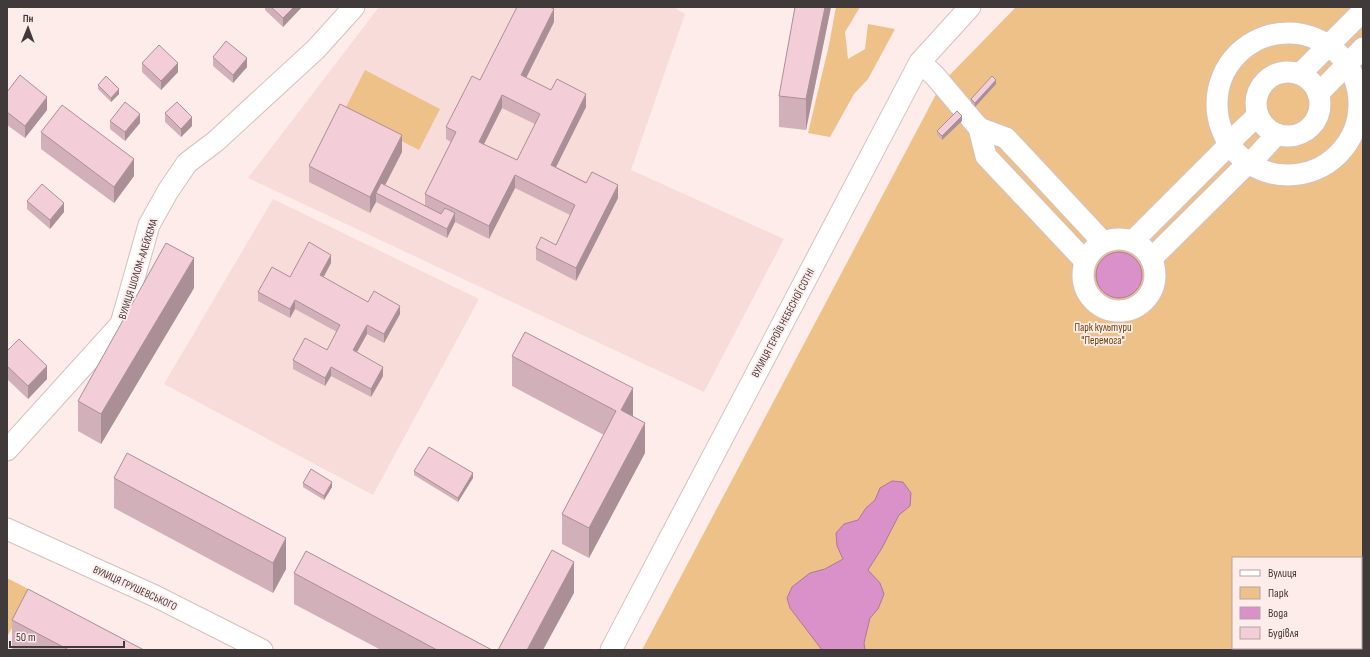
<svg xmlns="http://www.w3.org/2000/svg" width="1370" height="657" font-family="'Sofia Sans Condensed',sans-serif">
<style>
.built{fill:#f7dcda}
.green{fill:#edc188;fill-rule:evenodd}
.water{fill:#da91c9;stroke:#ac779e}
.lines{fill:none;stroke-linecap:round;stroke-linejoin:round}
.minor-casing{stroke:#d3c1bf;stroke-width:23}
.minor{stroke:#fff;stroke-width:21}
.wall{fill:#d1b0b9;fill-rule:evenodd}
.shaded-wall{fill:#aa9096}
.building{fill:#f3cdd7;stroke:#aa9096;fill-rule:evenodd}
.labels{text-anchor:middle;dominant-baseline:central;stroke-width:3.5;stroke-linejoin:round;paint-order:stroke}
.street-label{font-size:11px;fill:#413a3a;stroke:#feecea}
.park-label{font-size:11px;fill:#6b4709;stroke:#feecea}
</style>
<rect width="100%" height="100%" fill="#feecea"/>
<g class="built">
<path d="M379 7H673L685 14 631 170 784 239 704 392 248 178Z"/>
<path d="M273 199 479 299 373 495 164 384Z"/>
</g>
<g class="green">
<path d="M836 7H860L845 32 848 59 865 49 868 24 895 29 868 79 854 94 830 137 808 133 829 45Z"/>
<path d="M1016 7H1363V650H642L942 83ZM1233 558H1361V648H1233Z"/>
<path d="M365 70 440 109 419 150 344 111Z"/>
<path d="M7 578 32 591 7 637Z"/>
</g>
<g class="water">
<circle cx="1119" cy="275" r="23"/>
<path d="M892 481 903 482 911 493 910 506 899 515 882 548 868 570 880 583 884 594 878 609 870 618 864 643 865 650H822L790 608 787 598 792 587 810 573 825 569 843 559 837 546 836 533 844 524 858 520 866 508 875 500 880 488Z"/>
</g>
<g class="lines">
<g class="minor-casing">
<g id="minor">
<circle cx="1288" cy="104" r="71"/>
<path d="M920 62 935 76 979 128 986 156 1085 261"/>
<circle cx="1288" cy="104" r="32"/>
<path d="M1300 74 1363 11"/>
<path d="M1318 94 1363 48"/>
<path d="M979 128 1006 138 1103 242"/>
<circle cx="1119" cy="275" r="36"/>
<path d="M1133 241 1230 144 1236 136 1258 115"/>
<path d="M1151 259 1249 162 1256 157 1277 134"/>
<path d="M7 450 121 324 149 225 168 191 187 163 216 141 316 49 354 7"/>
<path d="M7 529 155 596 262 650"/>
<path d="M611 650 920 62 970 7"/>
</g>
</g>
<use href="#minor" class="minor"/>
</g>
<g class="wall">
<path d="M265 7H302L283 27 265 10Z"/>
<path d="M831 7 806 130 779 127V96Z"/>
<path d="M554 22 526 78 586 107 556 167 618 198 576 281 536 260V248L556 245 570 215 515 188 489 239 455 222 447 238 376 202 370 213 309 182V166L402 152 385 185 425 206V194L451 142 446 139V127L480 80ZM502 108 535 124 517 160 484 144Z"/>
<path d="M213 57 247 67 233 83 213 66Z"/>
<path d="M142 63 178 72 161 90 142 72Z"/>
<path d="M996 84 975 107 971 103V99Z"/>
<path d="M98 85 119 94 111 102 98 89Z"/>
<path d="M7 92 47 110 25 138 7 125Z"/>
<path d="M165 113 192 126 181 137 165 122Z"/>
<path d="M110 121 140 123 125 141 110 129Z"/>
<path d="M962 121 942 140 937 135V131Z"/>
<path d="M41 132 134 176 114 203 41 149Z"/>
<path d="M27 201 64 212 50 229 27 209Z"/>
<path d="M331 263 323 277 368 302 400 314 384 343 367 334 357 352 383 376 371 397 331 376 325 386 293 369V360L327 350 337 332 295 309 290 318 258 301V292L290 277Z"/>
<path d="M194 288 101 444 78 431V401Z"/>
<path d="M7 351 47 379 28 399 7 379Z"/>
<path d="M512 356 633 416 645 453 589 558 562 544V514L604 435 512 386Z"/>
<path d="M414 471 473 478 458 502 414 475Z"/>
<path d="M114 478 286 569 273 593 114 508Z"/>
<path d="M303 483 332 487 324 500 303 487Z"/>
<path d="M294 573 492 650H381L294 604Z"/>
<path d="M12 620 144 650H12Z"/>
</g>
<g class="shaded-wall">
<path d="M294 7H302L283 27V18Z"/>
<path d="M825 7H831L806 130V99Z"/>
<path d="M554 9V22L521 88V75Z"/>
<path d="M247 58V67L233 83V75Z"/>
<path d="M178 63V72L161 90V81Z"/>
<path d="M996 80V84L975 107V103Z"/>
<path d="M119 89V94L111 102V98Z"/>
<path d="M586 94V107L551 177V165Z"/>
<path d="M502 95V108L479 154V142Z"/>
<path d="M47 97V110L25 138V126Z"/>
<path d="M140 114V123L125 141V132Z"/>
<path d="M962 116V121L942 140V136Z"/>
<path d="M192 117V126L181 137V129Z"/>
<path d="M402 135V152L380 195 376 193V202L370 213V197Z"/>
<path d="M134 159V176L114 203V187Z"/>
<path d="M515 175V188L489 239V226Z"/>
<path d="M618 185V198L576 281V268Z"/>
<path d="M64 203V212L50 229V220Z"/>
<path d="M455 213V222L447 238V229Z"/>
<path d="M331 255V263L320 284V275Z"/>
<path d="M194 258V288L101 444V414Z"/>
<path d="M295 300V309L290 318V309Z"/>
<path d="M400 306V314L384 343V334Z"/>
<path d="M367 325V334L353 359V350Z"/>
<path d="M47 366V379L28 399V386Z"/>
<path d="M331 367V376L325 386V378Z"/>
<path d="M383 367V376L371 397V389Z"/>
<path d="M633 388V418L621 410Z"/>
<path d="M645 423V453L589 558V528Z"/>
<path d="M473 473V478L458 502V498Z"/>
<path d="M332 482V487L324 500V496Z"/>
<path d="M286 538V569L273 593V563Z"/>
<path d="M574 562V593L543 650H527Z"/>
</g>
<g class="building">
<path d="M271 7H294L283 18Z"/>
<path d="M517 7H550L554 9 521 75 551 90 557 79 586 94 551 165 586 183 592 172 618 185 576 268 536 248 541 237 556 245 575 205 515 175 489 226 425 194 456 132 446 127 472 76 480 80ZM502 95 540 114 517 160 479 142Z"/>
<path d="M795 7H825L806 99 779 96Z"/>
<path d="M226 41 247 58 233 75 213 57Z"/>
<path d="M159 45 178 63 161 81 142 63Z"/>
<path d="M20 75 47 97 25 126 7 112V92Z"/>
<path d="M106 76 119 89 111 98 98 85Z"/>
<path d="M992 76 996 80 975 103 971 99Z"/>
<path d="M125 102 140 114 125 132 110 121Z"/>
<path d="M177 102 192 117 181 129 165 113Z"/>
<path d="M340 104 402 135 370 197 309 166Z"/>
<path d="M62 105 134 159 114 187 41 132Z"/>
<path d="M957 111 962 116 942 136 937 131Z"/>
<path d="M381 183 441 214 445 208 455 213 447 229 376 193Z"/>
<path d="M42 184 64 203 50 220 27 201Z"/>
<path d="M309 242 331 255 320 275 368 302 374 291 400 306 384 334 367 325 353 350 383 367 371 389 331 367 325 378 293 360 305 338 327 350 340 325 295 300 290 309 258 292 272 267 290 277Z"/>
<path d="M166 243 194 258 101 414 78 401Z"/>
<path d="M525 332 633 388 621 410 645 423 589 528 562 514 616 411 512 356Z"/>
<path d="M19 339 47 366 28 386 7 366V351Z"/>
<path d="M429 447 473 473 458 498 414 471Z"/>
<path d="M127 453 286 538 273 563 114 478Z"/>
<path d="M311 469 332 482 324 496 303 483Z"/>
<path d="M552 550 574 562 527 650H498Z"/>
<path d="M306 551 492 650H437L294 573Z"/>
<path d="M28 589 144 650H69L12 620Z"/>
</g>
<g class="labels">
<g class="street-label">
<text transform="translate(138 269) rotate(-72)">ВУЛИЦЯ ШОЛОМ-АЛЕЙХЕМА</text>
<text transform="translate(783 323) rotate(-62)">ВУЛИЦЯ ГЕРОЇВ НЕБЕСНОЇ СОТНІ</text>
<text transform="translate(135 588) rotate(25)">ВУЛИЦЯ ГРУШЕВСЬКОГО</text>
</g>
<g class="park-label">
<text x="1103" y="327">Парк культури<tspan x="1103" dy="13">"Перемога"</tspan></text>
</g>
</g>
<rect width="1370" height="657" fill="none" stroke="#413a3a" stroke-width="16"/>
<rect x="1232" y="557" width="130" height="92" fill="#feecea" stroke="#b2a5a4"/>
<rect x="1240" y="570" width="20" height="6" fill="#ffffff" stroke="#b2a5a4"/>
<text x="1268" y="577" font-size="12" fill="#413a3a">Вулиця</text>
<rect x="1240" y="587" width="20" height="12" fill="#edc188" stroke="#b2a5a4"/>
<text x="1268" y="597" font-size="12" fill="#413a3a">Парк</text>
<rect x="1240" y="607" width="20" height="12" fill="#da91c9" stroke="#b2a5a4"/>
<text x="1268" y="617" font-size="12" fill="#413a3a">Вода</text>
<rect x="1240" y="627" width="20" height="12" fill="#f3cdd7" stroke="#b2a5a4"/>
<text x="1268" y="637" font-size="12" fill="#413a3a">Будівля</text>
<g transform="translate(28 28) rotate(1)" stroke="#feecea" stroke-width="3" paint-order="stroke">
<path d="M0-3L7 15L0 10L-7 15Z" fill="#413a3a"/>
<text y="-6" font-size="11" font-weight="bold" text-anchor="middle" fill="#413a3a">Пн</text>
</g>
<path d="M10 641v6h114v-6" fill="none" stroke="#413a3a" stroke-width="2"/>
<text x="16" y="641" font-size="12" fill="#413a3a" stroke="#feecea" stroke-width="3" paint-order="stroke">50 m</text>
</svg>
